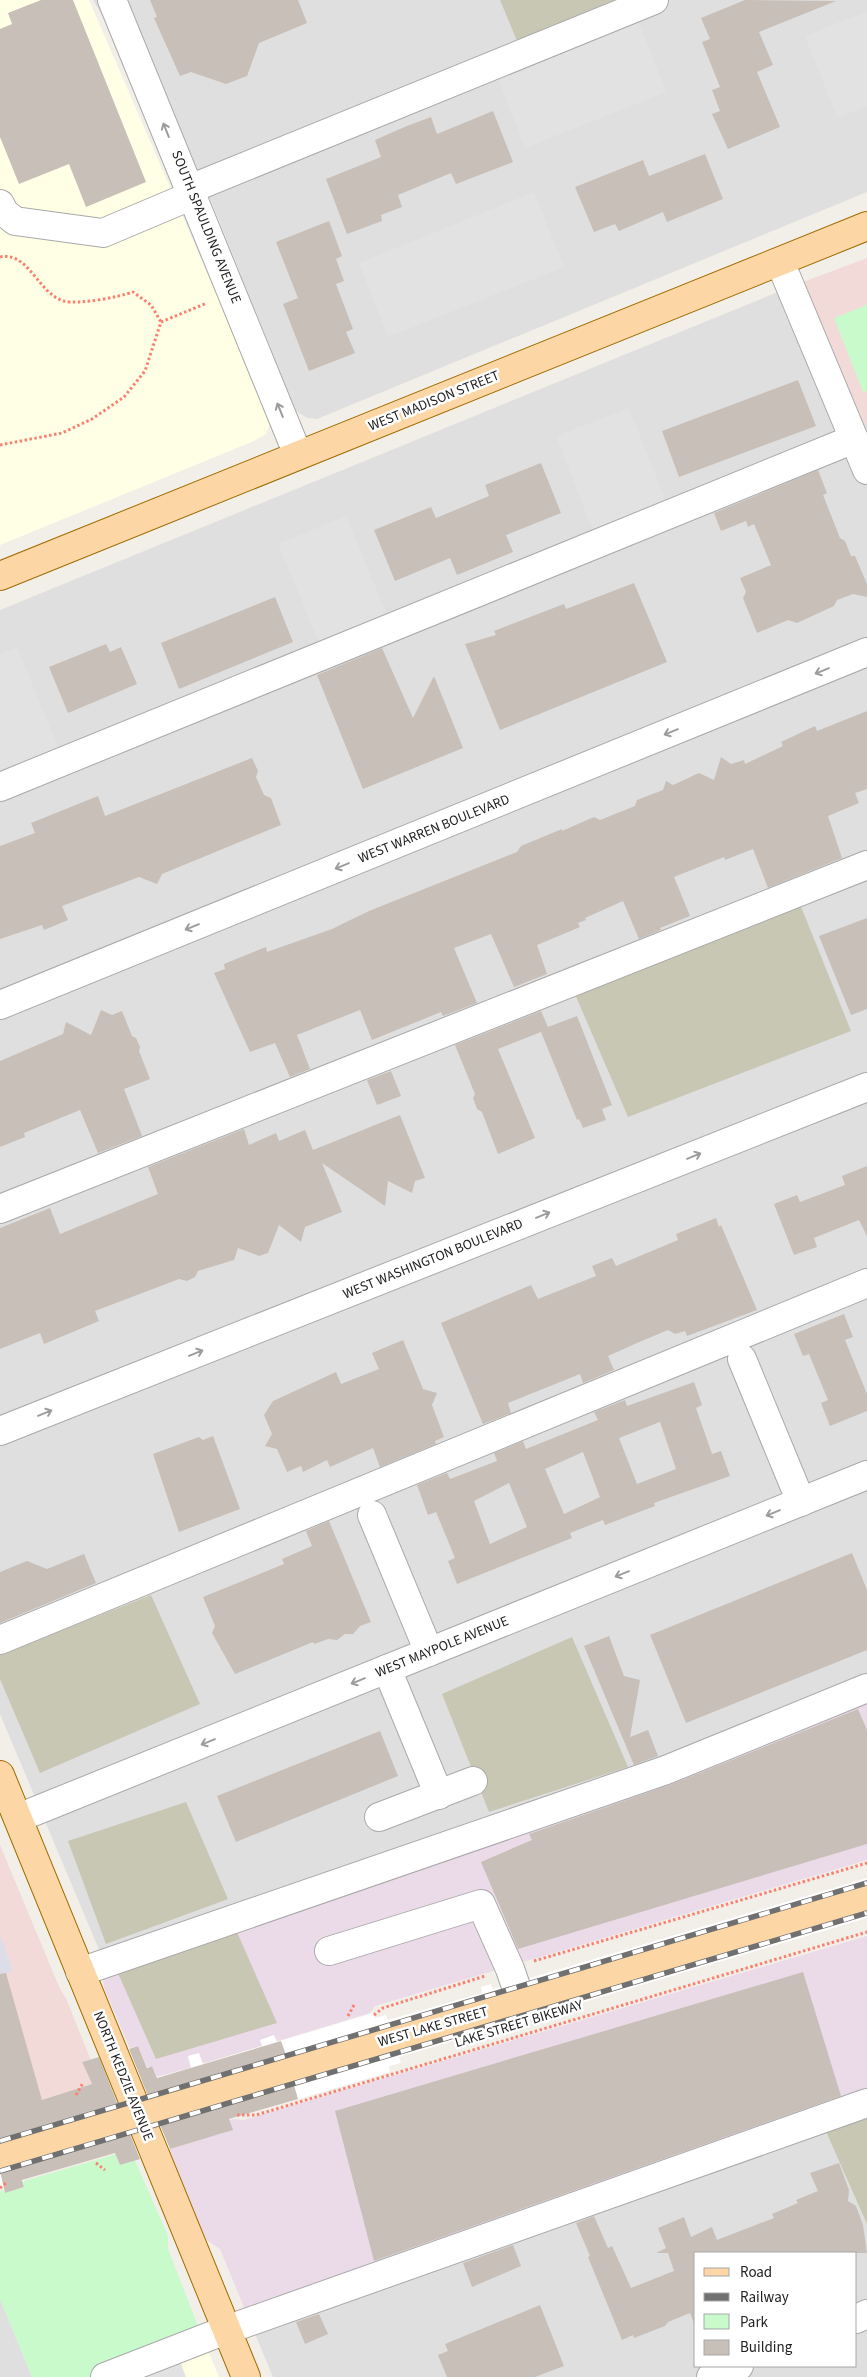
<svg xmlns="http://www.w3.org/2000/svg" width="867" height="2377" font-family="'Source Sans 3',sans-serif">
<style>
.residential{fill:#e0dfdf;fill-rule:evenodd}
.commercial{fill:#f2dad9}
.industrial{fill:#ebdbe8}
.education{fill:#ffffe5}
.construction{fill:#c7c7b4}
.park{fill:#c8facc}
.parking{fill:#e2e2e2}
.plaza{fill:#dddde8}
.pier{fill:#fff}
.building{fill:#c7bfb8;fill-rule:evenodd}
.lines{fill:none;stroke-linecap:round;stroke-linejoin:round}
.minor-casing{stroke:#a9a9a9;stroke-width:30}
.major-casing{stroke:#a06b00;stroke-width:30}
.path{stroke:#fa8072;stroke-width:3;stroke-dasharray:2.5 2.5;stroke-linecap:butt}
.minor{stroke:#fff;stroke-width:28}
.major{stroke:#fcd6a4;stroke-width:28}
.rail-casing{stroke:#707070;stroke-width:5.5}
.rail{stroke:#fff;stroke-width:4;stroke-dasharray:11;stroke-linecap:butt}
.oneway{stroke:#9c9c9c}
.labels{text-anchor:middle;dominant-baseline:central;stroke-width:5;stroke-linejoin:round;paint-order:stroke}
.street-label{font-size:14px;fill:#222;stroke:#fff}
</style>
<rect width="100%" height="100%" fill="#f2efe9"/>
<g class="residential">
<path d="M93 0H867V192L317 419 307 418 296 411 209 196Z"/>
<path d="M790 287 850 430 867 423V1688L100 1952 0 1714V610Z"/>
<path d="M867 2095V2377H273L250 2322ZM696 2253H856V2366H696Z"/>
<path d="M0 2299 32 2377H0Z"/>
</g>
<g class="commercial">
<path d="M867 258V423L850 430 790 287Z"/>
<path d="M0 1845 60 1989 66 1998 102 2088 0 2123Z"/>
</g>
<g class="industrial">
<path d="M867 1688V1860L375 2006 370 2013 149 2080 142 2077 104 1988 102 1964Z"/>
<path d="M867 1936V2100L250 2322 220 2249 204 2238 167 2143 177 2135 233 2119 243 2120Z"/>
</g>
<g class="education">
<path d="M0 0H89L271 421 266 434 254 441 0 545Z"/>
<path d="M203 2339 219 2377H105Z"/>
</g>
<g class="construction">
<path d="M500 0H614L517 41Z"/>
<path d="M800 904 851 1031 628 1117 574 992Z"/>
<path d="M151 1595 200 1704 40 1773 0 1679V1655Z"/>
<path d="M572 1637 628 1767 489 1812 442 1694Z"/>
<path d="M186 1802 228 1899 106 1944 68 1841Z"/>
<path d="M236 1930 277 2023 156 2059 117 1971Z"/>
<path d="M867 2113V2224L824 2127Z"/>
</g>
<g class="park">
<path d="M867 305V391L863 392 834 318Z"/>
<path d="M127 2151 133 2156 168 2236V2249L203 2339 105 2377H32L0 2299V2192L7 2186Z"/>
</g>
<g class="parking">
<path d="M867 11V106L837 118 805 36Z"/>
<path d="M639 22 666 92 525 148 498 78Z"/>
<path d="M534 192 564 267 388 337 359 263Z"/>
<path d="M629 408 666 502 593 531 556 436Z"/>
<path d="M346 516 388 617 320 645 278 544Z"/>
<path d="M17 647 59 749 0 773V654Z"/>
<path d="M179 2359 186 2377H142Z"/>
</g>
<path class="plaza" d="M0 1934 13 1971 0 1975Z"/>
<path class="pier" d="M867 1878V1918L399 2057 401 2063 389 2066 390 2072 220 2122 223 2133 213 2136 181 2134 185 2144 120 2165 115 2153 23 2180 24 2187 5 2193 3 2187H0V2113L78 2101 74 2090 92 2084 82 2062 138 2046 147 2067 152 2066 157 2077 191 2068 188 2056 199 2053 203 2064 262 2046 260 2040 274 2035 277 2042 373 2013 375 2018 386 2015 388 2020 482 1993 481 1987 491 1984 493 1989Z"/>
<g class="building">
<path d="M41 0H73L146 182 86 207 69 164 19 184 0 137V29L12 24 8 13Z"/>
<path d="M150 0H298L307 23 259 43 247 76 226 84 191 72 180 76 154 18 157 17Z"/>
<path d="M745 0 836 1 759 32 773 65 757 72 780 127 728 149 712 114 720 111 712 90 720 87 702 42 710 39 701 18Z"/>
<path d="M493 111 513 162 456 184 451 173 398 195 402 207 381 215 382 221 347 234 326 179 381 157 375 140 407 126 431 117 437 134Z"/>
<path d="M705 154 723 199 667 222 663 212 619 231 615 224 594 232 575 187 643 160 649 176Z"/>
<path d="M329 221 342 256 336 259 344 281 336 284 353 329 346 332 355 353 309 371 283 304 298 298 276 242Z"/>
<path d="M798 380 816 426 679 477 662 431Z"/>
<path d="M541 463 561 513 506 535 513 552 457 575 450 558 395 581 374 530 431 507 436 518 489 496 485 485Z"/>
<path d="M818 470 827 493 823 495 840 538 845 541 851 556H855L867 584V597L853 594 837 600 834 606 797 623 788 620 757 633 743 598 746 592 740 578 771 565 754 524 748 527 746 521 721 531 714 513Z"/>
<path d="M634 583 667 662 500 730 465 644 496 635 494 631 564 604 566 609Z"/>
<path d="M275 597 293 642 179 689 161 643Z"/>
<path d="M106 644 110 652 121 647 137 684 68 713 49 667Z"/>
<path d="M382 648 413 718 434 676 463 748 363 789 317 675Z"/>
<path d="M867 711V789L855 793 859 803 828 816 842 858 768 888 753 849 725 860 724 857 674 877 690 916 660 928 661 930 639 939 623 901 585 918 586 920 578 923 580 927 537 945 547 974 514 987 491 934 454 948 477 1003 443 1016 441 1012 372 1040 360 1010 297 1035 310 1069 290 1077 275 1043 250 1052 214 973 225 969 224 964 266 947 267 952 332 929 369 911 517 852 521 846 562 829V831L594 817 600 820 635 806 637 800 663 790 666 781 673 785 699 773 714 780 721 757 731 764 744 760 745 764 783 746 781 742 815 726 817 731Z"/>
<path d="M252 758 258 771 256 777 264 795 271 798 281 825 162 874 157 884 139 877 62 906 68 920 44 930 42 925 0 939V846L35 833 31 823 98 796 105 816Z"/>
<path d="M867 918V1009L851 1015 819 936Z"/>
<path d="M101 1010 112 1015 122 1011 132 1036 136 1038 140 1047 139 1051 150 1079 124 1089 142 1136 98 1153 80 1110 24 1133 25 1137 0 1147V1061L63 1034 66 1022 91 1035Z"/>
<path d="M541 1011 548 1027 577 1016 612 1105 602 1109 606 1120 583 1128 579 1119 577 1120 541 1032 498 1049 535 1138 498 1154 482 1112 477 1109 473 1098 475 1094 455 1045Z"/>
<path d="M391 1071 401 1096 377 1105 367 1080Z"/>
<path d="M400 1115 425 1178 415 1181 412 1193 388 1181 385 1206 322 1163 342 1212 305 1227 301 1242 279 1225 268 1253 259 1256 238 1248 234 1260 198 1271 195 1277 187 1281 179 1279 95 1311 99 1321 44 1344 40 1333 0 1349V1228L50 1208 60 1234 158 1194 148 1167 244 1129 249 1145 276 1133 279 1141 305 1130 313 1150Z"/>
<path d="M867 1166V1236L859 1220 814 1238 817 1247 794 1255 774 1204 797 1195 800 1202 845 1185 842 1176Z"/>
<path d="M716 1218 719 1227 721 1225 757 1310 687 1336 685 1331 675 1334 668 1330 637 1343 608 1356 614 1370 583 1383 580 1374 508 1403 511 1413 483 1424 441 1323 531 1285 538 1299 596 1276 592 1266 612 1258 616 1266 678 1240 676 1234Z"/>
<path d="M844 1314 853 1337 845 1340 867 1394V1411L830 1426 821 1403 828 1400 809 1354 803 1356 794 1334Z"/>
<path d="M403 1340 423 1389 437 1393 432 1405 444 1437 435 1441 436 1444 380 1467 373 1448 330 1467 327 1460 303 1472 301 1466 287 1472 277 1449 265 1446 272 1434 264 1415 273 1401 336 1372 341 1384 379 1369 372 1353Z"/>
<path d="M694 1382 702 1405 696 1408 712 1454 721 1451 730 1476 654 1503 655 1506 605 1525 603 1520 570 1533 572 1538 457 1584 448 1561 455 1558 436 1512 428 1515 417 1485 447 1473 450 1479 497 1461 494 1453 523 1441 526 1449 598 1420 594 1412 625 1400 627 1406ZM660 1422 676 1469 637 1484 619 1438ZM583 1452 600 1497 564 1514 545 1469ZM509 1483 527 1527 490 1544 474 1501Z"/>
<path d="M213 1436 240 1509 179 1532 153 1454 199 1437 203 1440Z"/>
<path d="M329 1521 371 1622 360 1626 353 1634H345L337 1640 328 1639 314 1644 313 1642 235 1674 212 1633 215 1626 203 1597 284 1564 282 1559 312 1546 306 1531Z"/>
<path d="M852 1553 867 1590V1650L686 1723 650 1635Z"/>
<path d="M84 1554 96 1583 0 1623V1572L27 1561 47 1569Z"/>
<path d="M609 1636 624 1676 640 1680 630 1737 648 1730 658 1756 634 1765 584 1646Z"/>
<path d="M858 1709 867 1730V1844L518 1949 481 1862 532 1840 529 1834 672 1784Z"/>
<path d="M380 1731 398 1776 236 1842 217 1796Z"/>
<path d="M803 1972 841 2096 374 2261 335 2111Z"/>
<path d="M6 1973 42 2100 92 2084 82 2062 99 2057 118 2105 0 2140V1974Z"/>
<path d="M281 2041 286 2055 148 2096 129 2049 138 2046 147 2068 152 2066 157 2078Z"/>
<path d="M294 2085 298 2099 229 2119 233 2130 170 2149 160 2125Z"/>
<path d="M130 2134 140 2159 120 2165 115 2153 22 2180 24 2187 5 2193 0 2171Z"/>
<path d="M839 2163 849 2190 848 2201 856 2206 863 2225 867 2253H696V2322L694 2323 690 2313 668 2322 665 2326 634 2338 633 2335 622 2340 588 2257 590 2256 576 2223 594 2216 608 2248 612 2246 631 2288 674 2271 668 2253H656L666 2248 658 2228 684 2217 691 2237 712 2227 717 2240 774 2218 772 2214 798 2203 796 2200 818 2191 810 2173Z"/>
<path d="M513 2245 521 2266 472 2287 463 2263Z"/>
<path d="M540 2305 564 2366 535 2377H447L438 2355 448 2351 445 2344Z"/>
<path d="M319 2314 328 2334 305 2344 296 2322Z"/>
</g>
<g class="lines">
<g class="minor-casing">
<g id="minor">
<path d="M112 0 298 455"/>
<path d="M190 189 654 0"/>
<path d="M0 204 4 212 15 221 103 233 193 195"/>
<path d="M780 262 867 470"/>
<path d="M0 787 854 439"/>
<path d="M0 1005 867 652"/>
<path d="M0 1209 867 865"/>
<path d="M742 1359 801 1502"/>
<path d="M0 1431 867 1087"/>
<path d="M372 1515 429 1652"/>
<path d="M0 1640 867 1283"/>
<path d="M387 1669 439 1795"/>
<path d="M379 1817 473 1781"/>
<path d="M18 1818 867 1475"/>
<path d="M329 1951 481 1904 510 1969 521 2001"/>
<path d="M80 1972 666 1770 867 1688"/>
<path d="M856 2319 867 2314"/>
<path d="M105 2377 226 2330 867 2103"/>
<path d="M711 2377 739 2366"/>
</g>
</g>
<g class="major-casing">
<g id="major">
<path d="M0 576 867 226"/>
<path d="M0 1775 246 2377"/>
<path d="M0 2156 867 1898"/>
</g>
</g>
<g class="path">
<path d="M0 257C29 251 38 294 64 301 79 305 118 297 133 292L151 305 161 322"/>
<path d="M0 445 62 433 92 419 124 397 145 371 161 322 207 303"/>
<path d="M534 1961 867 1863"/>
<path d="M374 2015 383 2008 485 1976"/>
<path d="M348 2016 355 2003"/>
<path d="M76 2095 83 2083"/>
<path d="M237 2115H256L867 1932"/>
<path d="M96 2163 105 2170"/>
<path d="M0 2188 6 2183"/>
</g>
<use href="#minor" class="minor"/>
<use href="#major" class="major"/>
<g class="rail-casing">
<g id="rail">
<path d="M0 2141 867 1883"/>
<path d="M0 2171 867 1913"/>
</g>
</g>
<use href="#rail" class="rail"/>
</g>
<defs><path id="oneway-shaft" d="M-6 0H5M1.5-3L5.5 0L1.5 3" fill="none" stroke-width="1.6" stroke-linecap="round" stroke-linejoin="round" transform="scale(1.25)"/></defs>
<g class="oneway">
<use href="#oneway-shaft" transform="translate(166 130) rotate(-112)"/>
<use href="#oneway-shaft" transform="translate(280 410) rotate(-112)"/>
<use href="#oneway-shaft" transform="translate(822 671) rotate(158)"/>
<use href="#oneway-shaft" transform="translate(671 732) rotate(158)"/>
<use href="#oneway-shaft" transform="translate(342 866) rotate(158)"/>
<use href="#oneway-shaft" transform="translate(192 927) rotate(158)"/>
<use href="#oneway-shaft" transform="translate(694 1156) rotate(-22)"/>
<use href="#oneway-shaft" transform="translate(543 1215) rotate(-22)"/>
<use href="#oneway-shaft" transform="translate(196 1353) rotate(-22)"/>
<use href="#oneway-shaft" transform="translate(45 1413) rotate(-22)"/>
<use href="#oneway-shaft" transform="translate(773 1513) rotate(158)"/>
<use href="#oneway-shaft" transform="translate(622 1574) rotate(158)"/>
<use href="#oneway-shaft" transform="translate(358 1681) rotate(158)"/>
<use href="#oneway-shaft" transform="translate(208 1742) rotate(158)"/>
</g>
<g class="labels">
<g class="street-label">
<text transform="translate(206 227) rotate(68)">SOUTH SPAULDING AVENUE</text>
<text transform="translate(434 401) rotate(-22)">WEST MADISON STREET</text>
<text transform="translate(434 829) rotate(-22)">WEST WARREN BOULEVARD</text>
<text transform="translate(433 1259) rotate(-22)">WEST WASHINGTON BOULEVARD</text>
<text transform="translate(442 1647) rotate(-22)">WEST MAYPOLE AVENUE</text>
<text transform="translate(519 2024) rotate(-17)">LAKE STREET BIKEWAY</text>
<text transform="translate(433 2027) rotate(-16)">WEST LAKE STREET</text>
<text transform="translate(123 2076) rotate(68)">NORTH KEDZIE AVENUE</text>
</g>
</g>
<rect x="694" y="2252" width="162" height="115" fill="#ffffff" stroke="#a7a7a7"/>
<rect x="704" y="2268" width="25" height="8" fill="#fcd6a4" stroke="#a7a7a7"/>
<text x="740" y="2277" font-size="15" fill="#222222">Road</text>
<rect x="704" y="2293" width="25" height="8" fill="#707070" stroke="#a7a7a7"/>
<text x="740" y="2302" font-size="15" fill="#222222">Railway</text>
<rect x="704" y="2314" width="25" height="15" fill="#c8facc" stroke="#a7a7a7"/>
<text x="740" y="2327" font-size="15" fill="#222222">Park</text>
<rect x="704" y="2340" width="25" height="15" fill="#c7bfb8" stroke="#a7a7a7"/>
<text x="740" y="2352" font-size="15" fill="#222222">Building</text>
</svg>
